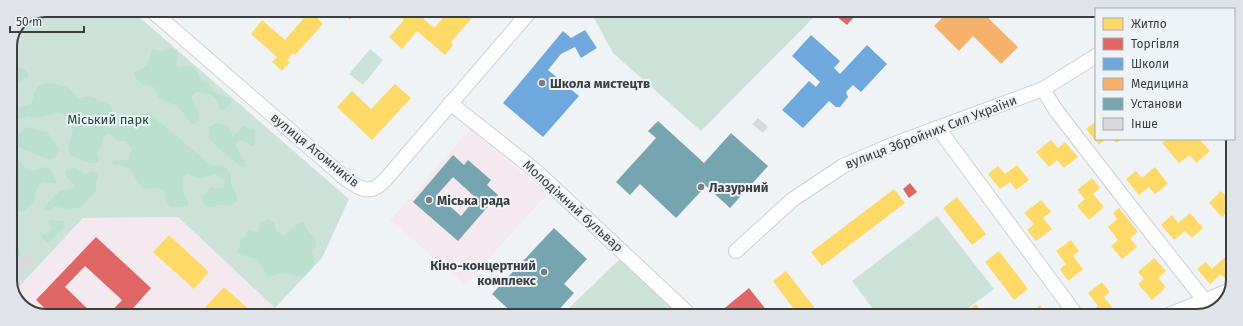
<svg xmlns="http://www.w3.org/2000/svg" width="1243" height="326" font-family="'Fira Sans',sans-serif">
<style>
.commercial{fill:#f5e9f0}
.green{fill:#cce2d8}
.forest{fill:#bce0d0}
.homes{fill:#ffd966}
.shops{fill:#e06666}
.schools{fill:#6fa8dc}
.health{fill:#f6b26b}
.public{fill:#76a5af;fill-rule:evenodd}
.building{fill:#d9d9db}
.lines{fill:none;stroke-linecap:round;stroke-linejoin:round}
.minor-casing{stroke:#ced1d2;stroke-width:16}
.minor{stroke:#fdfdfe;stroke-width:14}
.poi-dot{fill:#7a7d7f;stroke:#eef3f7;stroke-width:1.5}
.labels{text-anchor:middle;dominant-baseline:central;stroke-width:4;stroke-linejoin:round;paint-order:stroke}
.poi-label{font-size:13px;font-weight:bold;fill:#3b3d3f;stroke:#eef3f7;text-anchor:start}
.park-label{font-size:13px;fill:#1a4c37;stroke:#eef3f7}
.street-label{font-size:13px;fill:#3b3d3f;stroke:#eef3f7}
.rim{fill:none;stroke:#3b3d3f;stroke-width:2}
</style>
<rect width="100%" height="100%" fill="#f0f3f5"/>
<g class="commercial">
<path d="M470 129 547 194 465 285 390 220Z"/>
<path d="M178 217 283 315H37L19 303 14 292 83 218Z"/>
</g>
<g class="green">
<path d="M46 10H131L349 199 322 258 275 308 178 217 83 218 14 292 10 284V46L21 20Z"/>
<path d="M590 11H820L701 131 613 53Z"/>
<path d="M370 49 383 60 363 85 349 74Z"/>
<path d="M937 216 994 289 958 316H878L852 281Z"/>
<path d="M623 256 689 315H562Z"/>
</g>
<g class="forest">
<path d="M172 48 178 53 176 65 180 67 189 65 197 71 199 78 208 82C215 99 220 91 230 99L231 103 224 110 220 109C218 106 219 104 217 100 212 94 204 92 196 92L192 96C191 102 199 108 199 119L195 124H191L178 106 166 102 158 97 154 87 144 85 135 77 134 72 147 66 152 49 162 51Z"/>
<path d="M10 64 25 70 29 74 27 78 15 83 10 88Z"/>
<path d="M51 83 67 87 79 98 90 96 110 105 115 116 118 118H126L134 114 149 113 211 165C218 167 227 164 230 173 232 176 230 180 231 183 234 190 237 192 237 201L230 206C227 206 225 205 223 205 216 204 203 215 203 196L211 187 224 188 225 181 216 174 202 178 187 174 183 178 184 185 183 191 189 204 186 207H171L166 202 165 190 156 188 144 189 137 182 130 168 112 164 113 160H128L132 149 126 141H118L109 133 103 137 102 145 97 154 99 160 97 163H89L71 156C63 145 79 128 71 116L58 113 37 118 28 116 21 119 15 116 18 108 31 104C36 90 33 84 51 83Z"/>
<path d="M216 123 227 125 233 136 244 126 250 129 254 128 256 131 255 142 253 146 240 140 236 143C236 153 246 158 246 167L239 166 208 138 209 127Z"/>
<path d="M27 127 47 132 59 149 55 159 49 160 15 145 16 136Z"/>
<path d="M10 157C29 161 22 178 43 167L51 169 57 184 43 182C35 186 36 194 34 202L24 211 10 213Z"/>
<path d="M74 167 85 174 93 171 99 174 96 183V191L81 207 66 210 55 206 49 211 44 210 46 204 60 191 74 188V184L68 179 65 173 67 169Z"/>
<path d="M267 219 275 222 276 231 284 236 294 226 303 222 310 234 315 237 316 245 311 252 314 258V265L305 275 299 276 283 273 268 277 257 259 241 255 237 252 240 246V239L245 236 248 230 258 232 260 223Z"/>
<path d="M50 220 64 221 66 225 51 241 47 243 41 236 50 231 51 227 48 222Z"/>
<path d="M10 239 17 243 21 253 20 256 10 261Z"/>
</g>
<g class="homes">
<path d="M343 10H359L350 20 341 12Z"/>
<path d="M405 10H414L434 28 450 10H479L451 42 453 45 445 55 417 31 402 49 389 37 404 20 400 16Z"/>
<path d="M310 11 323 24 295 55 293 53 287 60 290 62 282 71 272 62 277 57 251 34 262 20 285 40Z"/>
<path d="M395 84 411 98 372 140 337 107 352 91 371 109Z"/>
<path d="M1096 121V139H1106L1099 145 1086 129Z"/>
<path d="M1113 139H1121L1116 143Z"/>
<path d="M1167 139H1177L1178 141 1181 139H1199L1210 151 1196 163 1190 155 1179 163 1162 143Z"/>
<path d="M1051 140 1058 148 1065 142 1078 157 1064 168 1057 160 1049 167 1036 152Z"/>
<path d="M1017 165 1029 180 1016 190 1010 182 1000 189 988 174 998 166 1005 174Z"/>
<path d="M1155 167 1168 184 1155 194 1149 187 1139 195 1126 179 1136 171 1142 178Z"/>
<path d="M1092 178 1100 188 1093 194 1104 207 1089 220 1077 206 1085 199 1077 190Z"/>
<path d="M894 189 905 203 822 266 811 252Z"/>
<path d="M1221 191 1228 199 1232 195V207L1222 217 1209 203Z"/>
<path d="M957 197 986 234 972 245 943 208Z"/>
<path d="M1041 200 1051 212 1043 218 1052 229 1036 241 1027 230 1034 224 1024 213Z"/>
<path d="M1119 208 1138 232 1130 238 1137 247 1122 259 1111 246 1118 240 1108 227 1117 219 1113 213Z"/>
<path d="M1190 213 1203 228 1192 238 1185 231 1174 240 1161 225 1172 215 1178 223Z"/>
<path d="M169 235 209 272 194 289 153 252Z"/>
<path d="M1071 240 1079 251 1073 256 1083 269 1068 281 1060 269 1066 264 1056 251Z"/>
<path d="M999 251 1028 289 1014 300 985 262Z"/>
<path d="M1225 257 1232 265V276L1227 281 1221 274 1210 284 1197 269 1206 262 1212 269Z"/>
<path d="M1154 258 1166 271 1158 278 1166 287 1152 300 1138 284 1144 279 1138 272Z"/>
<path d="M786 271 821 316H799L773 281Z"/>
<path d="M1102 282 1110 292 1104 297 1114 310 1107 316H1093L1090 312 1098 306 1088 293Z"/>
<path d="M224 287 255 315H198Z"/>
<path d="M976 304 985 316H960Z"/>
<path d="M1040 305 1048 316H1027Z"/>
</g>
<g class="shops">
<path d="M840 11H859L847 25 836 16Z"/>
<path d="M910 183 917 192 909 198 903 189Z"/>
<path d="M96 237 151 288 127 315H108L122 300 85 266 65 287 94 315H52L36 300Z"/>
<path d="M749 288 771 316H715Z"/>
</g>
<g class="schools">
<path d="M585 30 597 48 581 58 575 47 561 54 548 70 579 96 543 137 503 103 563 31 571 38Z"/>
<path d="M811 35 840 61 834 68 840 74 867 45 887 64 861 92 853 85 846 92 848 97 840 107H836L829 101 803 128 782 110 809 81 816 87 820 82 792 56Z"/>
</g>
<path class="health" d="M949 11H981L1018 47 1001 64 973 36 959 51 934 26Z"/>
<g class="public">
<path d="M658 121 704 163 731 133 768 166 730 208 706 186 676 218 640 184 630 195 616 182 656 138 648 131Z"/>
<path d="M453 155 464 165 468 160 491 180 487 185 498 195 458 241 413 202ZM453 177 476 198 461 216 437 195Z"/>
<path d="M554 228 587 259 564 284 574 293 554 315H544L538 310 533 315H515L492 294Z"/>
</g>
<g class="building">
<path d="M758 118 768 127 763 133 752 124Z"/>
<path d="M27 252 35 259 13 285 10 283V271Z"/>
</g>
<g class="lines">
<g class="minor-casing">
<g id="minor">
<path d="M151 10 346 179C361 190 371 195 385 180L531 10"/>
<path d="M1043 89 1055 109 1123 197 1205 301"/>
<path d="M450 103 536 171 690 315"/>
<path d="M938 128 1077 316"/>
<path d="M736 251 792 200 843 166 889 146 1043 89 1096 56"/>
<path d="M1166 316 1231 290"/>
</g>
</g>
<use href="#minor" class="minor"/>
</g>
<g class="poi-dot">
<circle cx="542" cy="83" r="4"/>
<circle cx="701" cy="187" r="4"/>
<circle cx="429" cy="200" r="4"/>
<circle cx="544" cy="272" r="4"/>
</g>
<g class="labels">
<g class="poi-label">
<text x="550" y="83">Школа мистецтв</text>
<text x="709" y="187">Лазурний</text>
<text x="437" y="200">Міська рада</text>
<text x="536" y="265" text-anchor="end">Кіно-концертний<tspan x="536" dy="15">комплекс</tspan></text>
</g>
<g class="park-label">
<text x="108" y="119">Міський парк</text>
</g>
<g class="street-label">
<text transform="translate(931 132) rotate(-21)">вулиця Збройних Сил України</text>
<text transform="translate(315 150) rotate(39)">вулиця Атомників</text>
<text transform="translate(573 206) rotate(42)">Молодіжний бульвар</text>
</g>
</g>
<path d="M0 0H1243V326H0ZM46 17H1197A29 29 0 0 1 1226 46V280A29 29 0 0 1 1197 309H46A29 29 0 0 1 17 280V46A29 29 0 0 1 46 17Z" fill="#e0e4e8" fill-rule="evenodd"/>
<path class="rim" d="M46 17H1197A29 29 0 0 1 1226 46V280A29 29 0 0 1 1197 309H46A29 29 0 0 1 17 280V46A29 29 0 0 1 46 17Z"/>
<rect x="1095" y="8" width="140" height="132" fill="#eef3f7" stroke="#a6aaad"/>
<rect x="1103" y="18" width="20" height="12" fill="#ffd966" stroke="#a6aaad"/>
<text x="1131" y="28" font-size="12" fill="#3b3d3f">Житло</text>
<rect x="1103" y="38" width="20" height="12" fill="#e06666" stroke="#a6aaad"/>
<text x="1131" y="48" font-size="12" fill="#3b3d3f">Торгівля</text>
<rect x="1103" y="58" width="20" height="12" fill="#6fa8dc" stroke="#a6aaad"/>
<text x="1131" y="68" font-size="12" fill="#3b3d3f">Школи</text>
<rect x="1103" y="78" width="20" height="12" fill="#f6b26b" stroke="#a6aaad"/>
<text x="1131" y="88" font-size="12" fill="#3b3d3f">Медицина</text>
<rect x="1103" y="98" width="20" height="12" fill="#76a5af" stroke="#a6aaad"/>
<text x="1131" y="108" font-size="12" fill="#3b3d3f">Установи</text>
<rect x="1103" y="118" width="20" height="12" fill="#d9d9db" stroke="#a6aaad"/>
<text x="1131" y="128" font-size="12" fill="#3b3d3f">Інше</text>
<path d="M10 26v6h74v-6" fill="none" stroke="#3b3d3f" stroke-width="2"/>
<text x="16" y="26" font-size="12" fill="#3b3d3f" stroke="#eef3f7" stroke-width="3" paint-order="stroke">50 m</text>
</svg>
